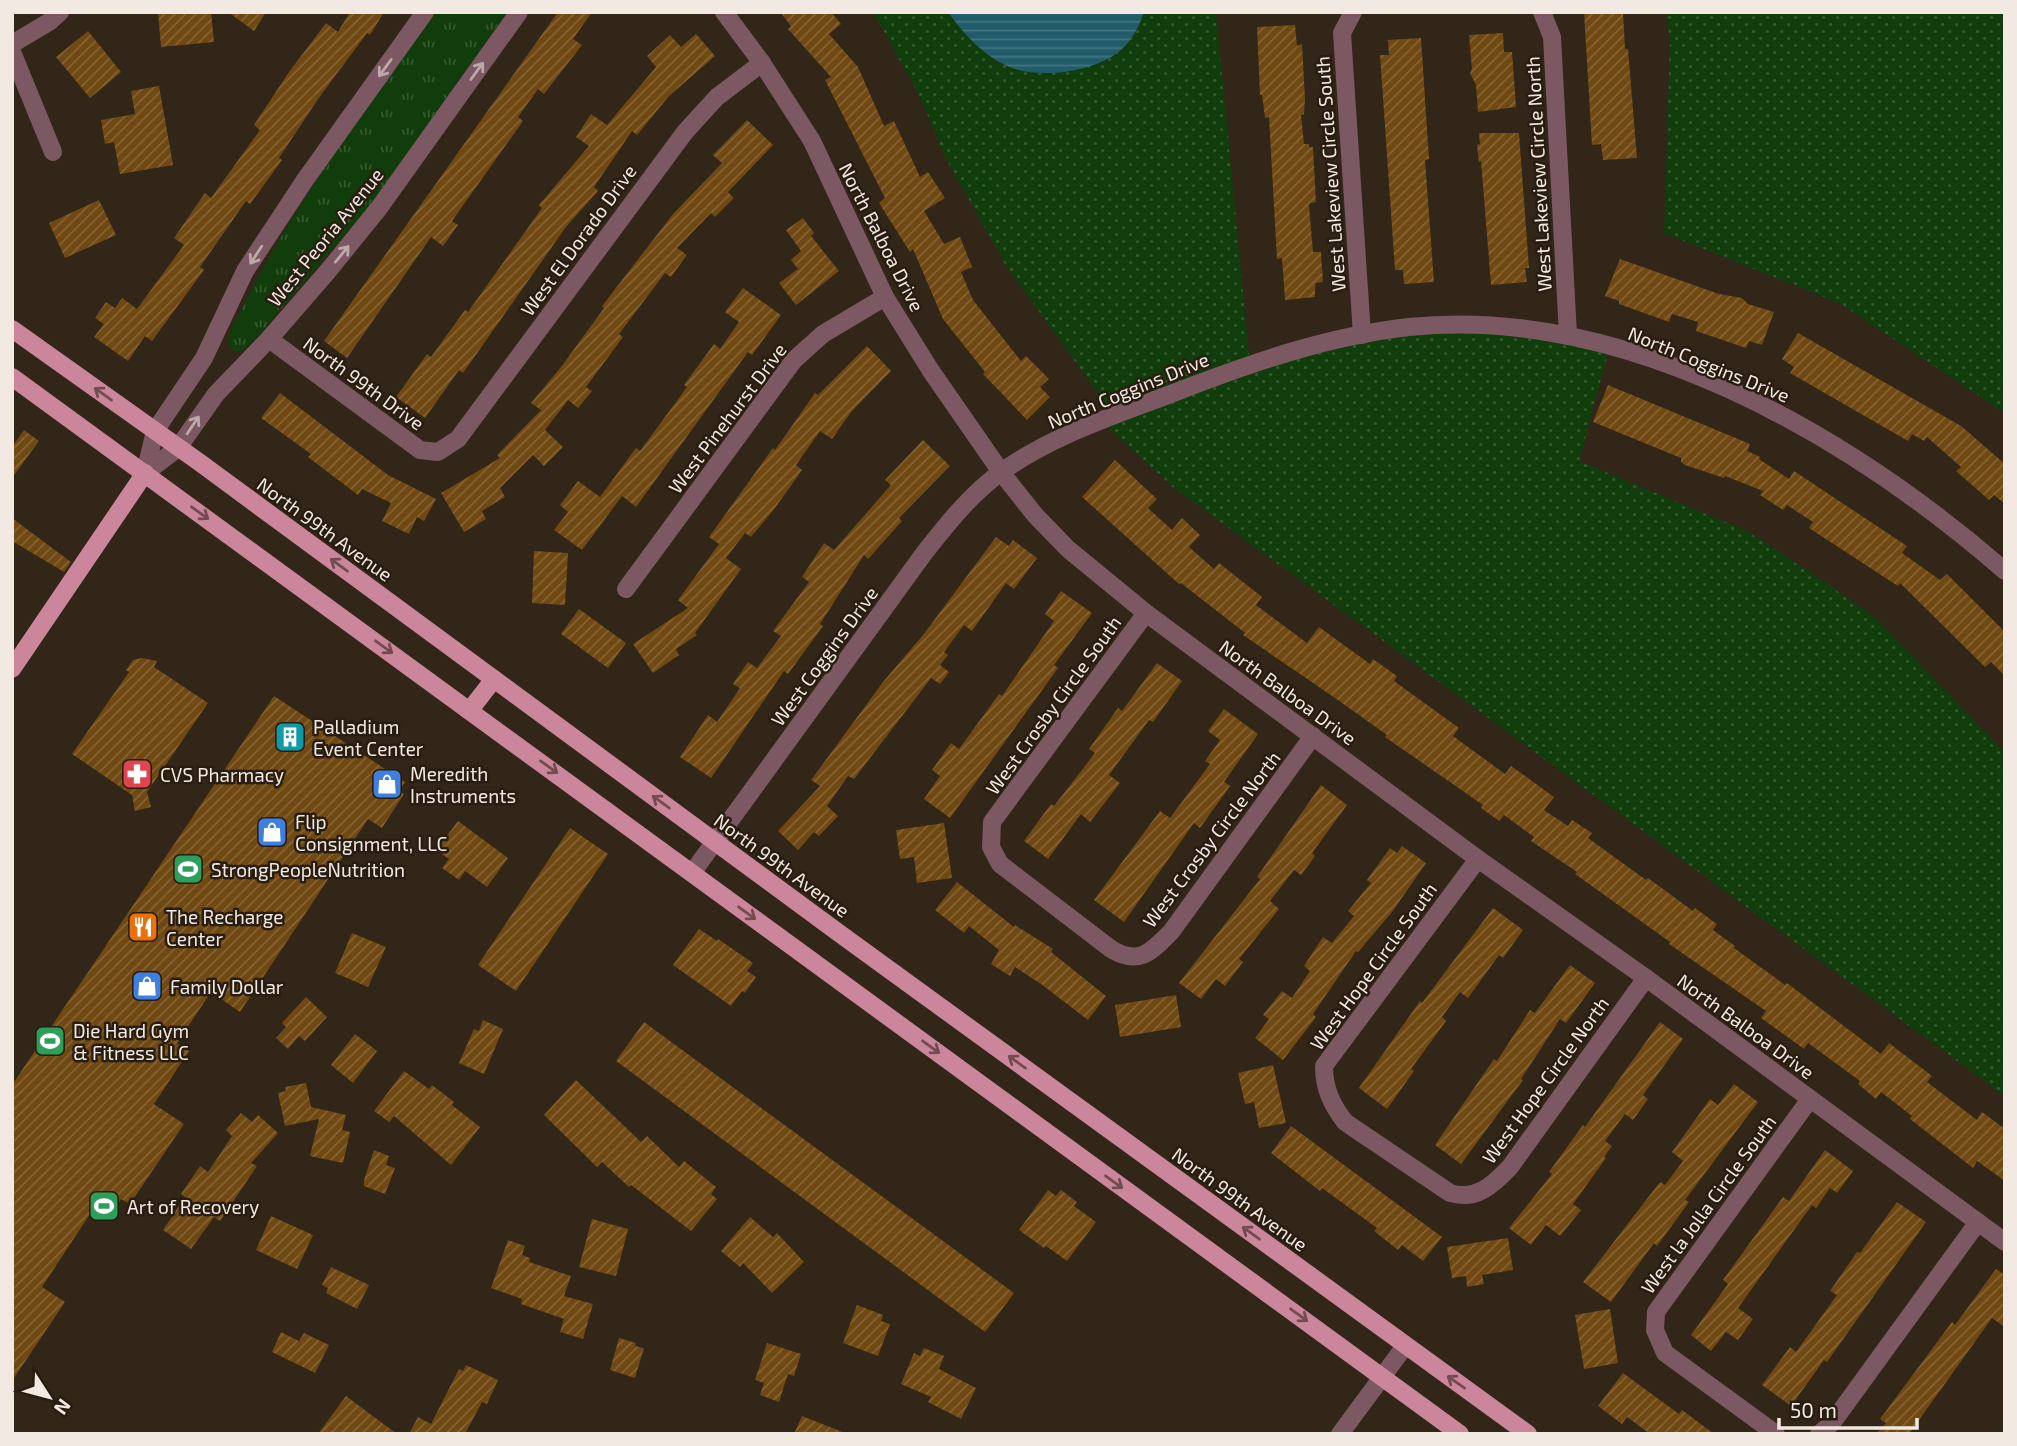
<svg xmlns="http://www.w3.org/2000/svg" width="2017" height="1446" font-family="'Exo 2',sans-serif">
<style>
.grass{fill:url(#grass-dots)}
.park{fill:url(#park-tufts)}
.water{fill:url(#water-rules)}
.building{fill:url(#building-hatch)}
.lines{fill:none;stroke-linecap:round;stroke-linejoin:round}
.minor{stroke:#7b5862;stroke-width:18}
.major{stroke:#cc869b;stroke-width:18}
.oneway{stroke:#bca8a8}
.oneway2{stroke:#724c4f}
.labels{text-anchor:middle;dominant-baseline:central;stroke-width:5;stroke-linejoin:round;paint-order:stroke}
.street-label{font-size:19px;fill:#f2eae2;stroke:#281d10}
.poi-label{font-size:19px;fill:#f2eae2;stroke:#281d10;text-anchor:start}
</style>
<defs>
<pattern id="grass-dots" width="8" height="8" patternUnits="userSpaceOnUse" patternTransform="scale(1.75)"><rect width="8" height="8" fill="#113d0c"/><path d="M2 2h.1M6 6h.1" fill="none" stroke="#34592f" stroke-width="1.8" stroke-linecap="round"/></pattern>
<pattern id="park-tufts" width="24" height="20" patternUnits="userSpaceOnUse" patternTransform="scale(1.75)"><rect width="24" height="20" fill="#113d0c"/><path d="M3 7l-1-3M5 7V3M7 7l1-3M15 17l-1-3M17 17v-4M19 17l1-3" fill="none" stroke="#34592f"/></pattern>
<pattern id="water-rules" width="6" height="5" patternUnits="userSpaceOnUse" patternTransform="scale(1.75)"><rect width="6" height="5" fill="#215c6a"/><path d="M0 2.5h6" fill="none" stroke="#42747f"/></pattern>
<pattern id="building-hatch" width="6" height="6" patternUnits="userSpaceOnUse" patternTransform="scale(1.75)"><rect width="6" height="6" fill="#6f4812"/><path d="M-1 1l2-2M0 6l6-6M5 7l2-2" fill="none" stroke="#846334"/></pattern>
</defs>
<rect width="100%" height="100%" fill="#322619"/>
<g class="grass">
<path d="M873 12H1216L1250 365 1308 347 1458 326 1610 346 1579 461 1747 531 1820 579 1876 618 2005 753V1096L1174 488 1101 421 1114 415 1008 269 946 159 919 95Z"/>
<path d="M1666 12H2005V413L1841 304 1664 233 1670 41Z"/>
</g>
<path class="park" d="M436 12H507L376 198 270 322 246 349 236 352 229 346C226 333 237 318 243 307 295 201 368 107 436 12Z"/>
<path class="water" d="M948 12H1144C1139 26 1133 39 1122 49 1096 73 1034 81 1003 64 981 53 962 32 948 12Z"/>
<g class="building">
<path d="M158 12H211L214 42 161 47Z"/>
<path d="M228 12H266L254 31Z"/>
<path d="M350 12H384L370 35 367 33 318 99 279 158 282 160 250 204 246 201 200 267 204 270 152 341 145 336 128 361 94 337 104 324 95 318 106 302 115 308 122 298 137 309 184 245 174 238 205 193 211 198 260 130 254 125 289 72 326 23 338 32Z"/>
<path d="M558 12H592L573 39 582 45 544 94 538 89 518 117 523 121 452 221 458 225 443 246 431 237 347 358 324 341Z"/>
<path d="M780 12H831L841 24 829 34 858 67 884 126 894 121 920 177 928 172 945 198 924 211 944 244 960 237 972 267 961 272 973 300 1021 361 1026 356 1049 379 1040 387 1050 397 1027 420 983 374 985 372 943 319 913 249 910 252 879 203 885 198 825 80 831 77 788 29 791 26Z"/>
<path d="M1584 12H1623L1625 49H1628L1637 158 1603 160 1601 144 1592 145Z"/>
<path d="M1295 25 1297 46 1302 44 1305 99 1304 114 1301 115 1304 144H1309V147H1313L1316 202 1310 203 1309 206 1313 252H1321L1323 282 1316 283 1315 286V297L1285 300 1282 258 1277 259 1269 117 1265 118 1262 95H1260L1257 27Z"/>
<path d="M88 31 121 72 90 98 56 57Z"/>
<path d="M1503 33 1504 52H1512L1516 107 1478 112 1476 85 1470 73 1472 69 1469 35Z"/>
<path d="M696 34 715 56 669 96 637 135 632 131 594 187 598 191 566 227 463 373 459 370 425 418 396 397 427 354 431 357 465 310 468 312 542 208 539 205 589 146 576 137 591 114 607 125 656 67 647 56 670 35 681 47Z"/>
<path d="M1421 38 1429 159 1425 160 1434 282 1404 284 1403 270H1395L1380 55H1389L1388 40Z"/>
<path d="M159 86 173 165 120 174 114 142 105 144 101 120 135 114 131 91Z"/>
<path d="M747 120 773 145 728 192 734 198 715 217 711 213 677 248 687 255 671 277 665 273 619 334 623 337 586 387 592 391 578 408 568 400 545 430 563 447 544 466 533 455 500 488 505 497 482 511 486 519 464 532 441 493 500 458 497 455 541 410 531 403 561 367 604 308 602 306 673 214 722 163 713 155Z"/>
<path d="M1479 133H1519L1529 268H1525L1527 282 1491 285 1481 161 1479 162 1477 145 1480 144Z"/>
<path d="M99 200 116 235 65 258 49 223Z"/>
<path d="M803 218 814 233 811 236 839 271 796 305 779 283 798 269 791 260 801 251 786 230Z"/>
<path d="M1620 259 1719 294 1742 298 1748 304 1774 312 1762 345 1749 341 1746 348 1696 331 1698 322 1672 314 1669 322 1619 304V301L1605 296Z"/>
<path d="M743 288 781 315 752 355 748 352 636 507 622 496 582 550 554 530 568 512 560 505 578 481 600 497 636 448 640 451 687 387 684 385 714 344 720 349 739 322 725 312Z"/>
<path d="M1798 333 1961 426 2005 464V504L1994 495 1989 500 1956 471 1961 467 1927 437 1924 441 1912 434 1908 441 1790 373 1794 367 1782 359Z"/>
<path d="M867 346 891 371 851 412 832 439 820 431 796 465 802 470 775 508 751 537 745 533 726 558 741 569 695 633 697 635 676 649 679 655 653 673 633 644 688 608 678 600 719 544 709 537 773 448 775 450 815 393 818 395Z"/>
<path d="M1608 385 1750 444 1747 451 1760 457 1759 459 1789 479 1794 471 1907 546 1902 553 1940 580 1947 574 2005 632V676L1991 662 1985 667 1900 583 1898 586 1809 528 1813 522 1787 505 1783 510 1760 495 1763 491 1725 476 1724 478 1685 465 1681 462V458L1593 422Z"/>
<path d="M280 393 388 475 436 499 424 521 417 517 409 534 382 521 391 503 362 489 358 495 308 457 311 454 261 418Z"/>
<path d="M24 430 39 441 12 478V447Z"/>
<path d="M923 440 950 466 899 518 902 521 868 559 864 555 820 624 823 626 788 674 784 671 711 778 680 757 708 715 717 722 740 688 733 684 748 662 757 668 781 636 773 631 809 582 802 577 824 543 834 550 891 485 885 480Z"/>
<path d="M1115 460 1157 499 1148 508 1172 530 1182 518 1200 535 1189 547 1214 569 1219 563 1262 597 1256 605 1307 643 1319 627 1370 664 1373 659 1397 676 1394 681 1459 728 1453 736 1505 774 1511 766 1554 797 1544 810 1568 826 1572 820 1592 833 1588 838 1646 880 1648 878 1693 911 1695 908 1717 924 1713 930 1735 946 1734 948 1785 985 1787 983 1881 1054 1889 1043 1932 1076 1927 1082 1977 1120 1982 1112 2005 1129V1181L1977 1161 1973 1168 1910 1119 1912 1116 1881 1092 1876 1099 1858 1084 1860 1081 1808 1043 1804 1049 1761 1018 1766 1011 1669 944 1670 942 1575 874 1577 872 1531 841 1534 837 1504 815 1499 821 1481 808 1483 805 1385 737 1387 735 1335 698 1243 635 1245 633 1181 583 1179 584 1082 497Z"/>
<path d="M12 518 71 562 64 572 12 541Z"/>
<path d="M996 537 1009 546 1013 540 1037 558 1014 589 1006 583 972 631 964 625 944 652 948 655 940 665 949 672 940 684 931 678 854 779 848 776 827 806 838 816 819 836 814 832 798 850 778 831 820 786 811 780 883 682 923 635Z"/>
<path d="M534 551 568 553 565 605 532 603Z"/>
<path d="M1061 591 1092 613 1054 665 1058 668 950 818 924 799 940 776 932 770 951 743 959 749 999 694 1002 696 1054 621 1045 614Z"/>
<path d="M579 609 626 643 608 668 561 634Z"/>
<path d="M142 658 157 661 154 667 208 703 147 792 151 807 135 811 132 795 72 754 129 672 126 670 133 660Z"/>
<path d="M1157 663 1182 681 1153 722 1149 720 1109 775 1120 783 1090 822 1081 814 1048 859 1024 841 1051 804 1054 806 1095 753 1089 749 1118 708 1122 711Z"/>
<path d="M274 696 405 782 399 791 404 794 382 828 368 819 240 1012 211 992 177 1043 189 1051 154 1104 184 1124 130 1204 121 1199 107 1221 92 1211 42 1287 65 1302 12 1381V1085Z"/>
<path d="M1224 709 1258 734 1224 782 1230 786 1200 828 1194 823 1124 922 1094 900 1160 811 1170 818 1210 764 1205 761 1220 740 1208 731Z"/>
<path d="M1321 785 1347 805 1312 853 1315 856 1301 875 1294 870 1270 901 1279 909 1239 959 1243 962 1225 986 1216 979 1201 999 1179 983 1260 879 1257 877Z"/>
<path d="M458 821 508 858 487 887 465 871 459 880 442 868 449 859 436 850Z"/>
<path d="M944 823 952 878 917 883 914 857 900 859 896 830Z"/>
<path d="M570 828 608 854 516 991 478 965Z"/>
<path d="M1402 846 1426 863 1392 912 1358 952 1356 951 1313 1014 1316 1017 1283 1060 1255 1038 1269 1019 1263 1015 1282 991 1292 998 1310 971 1304 966 1323 937 1332 943 1354 916 1348 911 1371 883 1367 880 1390 848 1397 853Z"/>
<path d="M957 882 1014 927 1015 925 1053 949 1051 952 1106 996 1088 1020 1041 984 1015 967 1010 976 991 964 999 950 969 926 964 933 935 910Z"/>
<path d="M1493 908 1523 930 1503 958 1499 955 1468 998 1460 992 1442 1017 1446 1021 1411 1069 1414 1071 1387 1109 1359 1088 1420 1001 1422 1003Z"/>
<path d="M699 929 717 941 718 939 753 963 747 971 756 977 745 993 742 991 731 1006 673 965Z"/>
<path d="M352 933 386 947 368 987 335 973Z"/>
<path d="M1570 965 1595 983 1566 1023 1560 1019 1521 1079 1523 1080 1461 1164 1435 1145 1494 1059 1497 1061 1530 1010 1535 1013Z"/>
<path d="M1176 995 1181 1027 1120 1037 1115 1005Z"/>
<path d="M306 997 327 1017 305 1041 299 1036 288 1049 276 1038 286 1027 282 1023Z"/>
<path d="M483 1020 503 1029 484 1074 459 1063 474 1029 479 1031Z"/>
<path d="M644 1022 1014 1293 985 1332 616 1061Z"/>
<path d="M1660 1022 1683 1039 1643 1095 1648 1099 1633 1120 1625 1114 1605 1141 1612 1146 1604 1157 1606 1158 1573 1204 1581 1210 1560 1236 1546 1225 1531 1245 1509 1228 1552 1174 1549 1172 1583 1125 1585 1127Z"/>
<path d="M355 1034 377 1051 353 1083 331 1065Z"/>
<path d="M1273 1065 1286 1123 1259 1128 1254 1102 1245 1104 1238 1073Z"/>
<path d="M404 1071 429 1089 432 1085 454 1102 452 1105 480 1127 451 1165 394 1116 389 1122 374 1111Z"/>
<path d="M576 1080 641 1142 647 1136 679 1167 684 1161 716 1187 711 1194 717 1199 691 1231 631 1185 629 1187 602 1162 597 1167 544 1115Z"/>
<path d="M306 1083 311 1107 346 1115 342 1130 350 1132 343 1163 310 1156 319 1119 285 1126 278 1093 286 1091 285 1087Z"/>
<path d="M1734 1084 1758 1102 1685 1200 1689 1202 1657 1246 1654 1243 1611 1302 1583 1282 1660 1182 1665 1185 1683 1161 1672 1152 1710 1099 1718 1105Z"/>
<path d="M241 1113 252 1122 258 1115 278 1133 251 1163 257 1166 220 1221 214 1217 191 1249 163 1230 185 1197 181 1194 200 1166 208 1172 232 1136 226 1130Z"/>
<path d="M1291 1126 1442 1237 1423 1261 1402 1245 1398 1250 1374 1231 1377 1228 1322 1188 1320 1191 1271 1153Z"/>
<path d="M374 1150 389 1156 386 1165 395 1168 385 1194 364 1186V1180Z"/>
<path d="M1825 1150 1853 1171 1837 1193 1830 1188 1816 1208 1812 1205 1738 1308 1753 1319 1738 1340 1726 1332 1711 1351 1691 1335 1728 1284 1723 1280 1783 1197 1789 1201Z"/>
<path d="M1048 1190 1056 1196 1061 1190 1077 1202 1074 1206 1096 1222 1067 1261 1046 1246 1044 1248 1019 1230Z"/>
<path d="M1897 1202 1926 1222 1827 1362 1824 1360 1791 1406 1762 1385 1790 1347 1796 1352 1837 1295 1830 1291 1857 1252 1860 1253Z"/>
<path d="M271 1216 313 1235 297 1269 256 1250Z"/>
<path d="M750 1217 773 1237 777 1233 804 1262 772 1293 743 1263 740 1267 721 1251Z"/>
<path d="M592 1219 628 1229 616 1276 579 1267Z"/>
<path d="M1508 1238 1513 1270 1482 1275 1484 1284 1467 1287 1466 1276 1452 1278 1447 1247Z"/>
<path d="M508 1240 525 1246 522 1255 530 1258 529 1262 571 1276 564 1296 593 1304 583 1339 560 1332 564 1319 521 1304 522 1299 491 1288Z"/>
<path d="M331 1267 369 1285 357 1309 326 1293 328 1288 322 1285Z"/>
<path d="M1996 1269 2005 1275V1327L1992 1318 1909 1434H1876L1886 1423 1880 1419 1952 1322 1955 1325Z"/>
<path d="M857 1305 883 1315 881 1321 890 1324 878 1356 843 1343Z"/>
<path d="M1610 1309 1618 1363 1584 1369 1575 1315Z"/>
<path d="M281 1332 299 1341 304 1333 329 1345 315 1373 272 1352Z"/>
<path d="M619 1338 636 1343 635 1346 644 1348 635 1378 610 1370Z"/>
<path d="M767 1343 801 1354 794 1376 788 1374 779 1402 760 1395 764 1383 755 1380Z"/>
<path d="M924 1348 944 1356 939 1369 976 1388 961 1419 928 1402 931 1397 901 1384 914 1353 920 1356Z"/>
<path d="M466 1365 498 1380 487 1404 482 1402 465 1434H409L418 1417 431 1424 459 1369 463 1371Z"/>
<path d="M1623 1373 1679 1414 1682 1410 1714 1434H1650L1627 1417 1622 1424 1598 1406Z"/>
<path d="M346 1396 397 1434H318Z"/>
<path d="M802 1416 845 1433V1434H794Z"/>
</g>
<g class="lines">
<g class="minor">
<path d="M724 12 762 63 812 141 885 297 931 371 1001 472 1035 515 1068 549 1146 613 1478 859 1646 978 2005 1242"/>
<path d="M1353 12 1342 33 1362 335"/>
<path d="M1542 12 1552 37 1568 335"/>
<path d="M12 44 49 22 60 12"/>
<path d="M12 52 53 152"/>
<path d="M269 339 420 450 438 452 458 439 685 132 717 97 762 63"/>
<path d="M145 473 178 448 216 394 269 339 328 271 379 208 519 12"/>
<path d="M145 473 155 431 204 358 245 271 305 180 425 12"/>
<path d="M626 589 794 360 823 334 885 297"/>
<path d="M1146 613 992 822 991 847 1000 864 1111 949C1139 966 1151 952 1171 932L1313 736"/>
<path d="M1478 859 1324 1066C1324 1089 1332 1105 1345 1122L1450 1193C1476 1201 1493 1185 1510 1167L1646 978"/>
<path d="M692 873 925 552C948 523 970 495 1000 473 1052 435 1116 415 1176 392 1251 363 1328 336 1409 327 1626 305 1847 434 2005 571"/>
<path d="M1340 1434 1405 1346"/>
<path d="M1776 1434 1665 1353 1655 1330 1656 1312 1810 1099"/>
<path d="M1819 1434 1832 1423 1978 1222"/>
</g>
<g class="major">
<path d="M12 329 199 462 843 936 1528 1434"/>
<path d="M12 377 1460 1434"/>
<path d="M12 669 145 473"/>
<path d="M470 710 494 679"/>
</g>
</g>
<defs><path id="oneway-shaft" d="M-6 0H5M1.5-3L5.5 0L1.5 3" fill="none" stroke-width="1.6" stroke-linecap="round" stroke-linejoin="round" transform="scale(1.75)"/></defs>
<g class="oneway">
<use href="#oneway-shaft" transform="translate(385 68) rotate(126)"/>
<use href="#oneway-shaft" transform="translate(477 71) rotate(-54)"/>
<use href="#oneway-shaft" transform="translate(342 254) rotate(-51)"/>
<use href="#oneway-shaft" transform="translate(256 255) rotate(123)"/>
<use href="#oneway-shaft" transform="translate(193 425) rotate(-56)"/>
</g>
<g class="oneway2">
<use href="#oneway-shaft" transform="translate(103 394) rotate(-144)"/>
<use href="#oneway-shaft" transform="translate(200 513) rotate(36)"/>
<use href="#oneway-shaft" transform="translate(339 565) rotate(-144)"/>
<use href="#oneway-shaft" transform="translate(384 647) rotate(36)"/>
<use href="#oneway-shaft" transform="translate(549 767) rotate(36)"/>
<use href="#oneway-shaft" transform="translate(661 802) rotate(-144)"/>
<use href="#oneway-shaft" transform="translate(747 913) rotate(36)"/>
<use href="#oneway-shaft" transform="translate(931 1047) rotate(36)"/>
<use href="#oneway-shaft" transform="translate(1017 1062) rotate(-144)"/>
<use href="#oneway-shaft" transform="translate(1114 1182) rotate(36)"/>
<use href="#oneway-shaft" transform="translate(1251 1233) rotate(-144)"/>
<use href="#oneway-shaft" transform="translate(1299 1315) rotate(36)"/>
<use href="#oneway-shaft" transform="translate(1456 1382) rotate(-145)"/>
</g>
<defs>
<g id="building-square" transform="scale(1.575)"><rect x="-9" y="-9" width="18" height="18" rx="4" fill="#0f9aa8" stroke="#281d10"/><path d="M-4-6H4V6H1V3H-1V6H-4ZM-2.5-4.3h1.7v1.8h-1.7ZM.8-4.3h1.7v1.8H.8ZM-2.5-1h1.7V.8h-1.7ZM.8-1h1.7V.8H.8Z" fill="#fff"/></g>
<g id="pharmacy-square" transform="scale(1.575)"><rect x="-9" y="-9" width="18" height="18" rx="4" fill="#e0444e" stroke="#281d10"/><path d="M-2-6h4v4h4v4h-4v4h-4v-4h-4v-4h4Z" fill="#fff"/></g>
<g id="shop-square" transform="scale(1.575)"><rect x="-9" y="-9" width="18" height="18" rx="4" fill="#3f7fe0" stroke="#281d10"/><path d="M-5-2.5h2.3a2.7 3.5 0 0 1 5.4 0H5L5.5 6h-11ZM-1.5-2.5h3a1.5 2.3 0 0 0-3 0Z" fill="#fff"/></g>
<g id="stadium-square" transform="scale(1.575)"><rect x="-9" y="-9" width="18" height="18" rx="4" fill="#2e9e5b" stroke="#281d10"/><path d="M0-5a6.5 5 0 1 0 0 10a6.5 5 0 1 0 0-10ZM-3.5-1.8h7v3.6h-7Z" fill="#fff"/></g>
<g id="restaurant-square" transform="scale(1.575)"><rect x="-9" y="-9" width="18" height="18" rx="4" fill="#e8710a" stroke="#281d10"/><path d="M-5-6h1v4h1v-4h1v4h1v-4h1v5L-1.5 .5V6h-2V.5L-5-1ZM5-6V6H3V1.5H1.5Q1.5-4 5-6Z" fill="#fff"/></g>
</defs>
<g fill-rule="evenodd">
<use href="#building-square" x="290" y="737"/>
<use href="#pharmacy-square" x="137" y="774"/>
<use href="#shop-square" x="387" y="784"/>
<use href="#shop-square" x="272" y="832"/>
<use href="#stadium-square" x="188" y="869"/>
<use href="#restaurant-square" x="143" y="927"/>
<use href="#shop-square" x="147" y="986"/>
<use href="#stadium-square" x="50" y="1041"/>
<use href="#stadium-square" x="104" y="1206"/>
</g>
<g class="labels">
<g class="street-label">
<text transform="translate(1330 174) rotate(-94)">West Lakeview Circle South</text>
<text transform="translate(1538 174) rotate(-93)">West Lakeview Circle North</text>
<text transform="translate(325 237) rotate(-51)">West Peoria Avenue</text>
<text transform="translate(882 237) rotate(63)">North Balboa Drive</text>
<text transform="translate(578 240) rotate(-54)">West El Dorado Drive</text>
<text transform="translate(1709 364) rotate(22)">North Coggins Drive</text>
<text transform="translate(364 383) rotate(36)">North 99th Drive</text>
<text transform="translate(1128 390) rotate(-22)">North Coggins Drive</text>
<text transform="translate(727 418) rotate(-53)">West Pinehurst Drive</text>
<text transform="translate(325 529) rotate(36)">North 99th Avenue</text>
<text transform="translate(824 656) rotate(-54)">West Coggins Drive</text>
<text transform="translate(1288 692) rotate(36)">North Balboa Drive</text>
<text transform="translate(1053 705) rotate(-54)">West Crosby Circle South</text>
<text transform="translate(1211 839) rotate(-53)">West Crosby Circle North</text>
<text transform="translate(782 865) rotate(36)">North 99th Avenue</text>
<text transform="translate(1373 966) rotate(-54)">West Hope Circle South</text>
<text transform="translate(1746 1026) rotate(36)">North Balboa Drive</text>
<text transform="translate(1545 1080) rotate(-54)">West Hope Circle North</text>
<text transform="translate(1240 1199) rotate(36)">North 99th Avenue</text>
<text transform="translate(1708 1204) rotate(-54)">West la Jolla Circle South</text>
</g>
<g class="poi-label">
<text x="313" y="726">Palladium<tspan x="313" dy="22">Event Center</tspan></text>
<text x="410" y="773">Meredith<tspan x="410" dy="22">Instruments</tspan></text>
<text x="160" y="774">CVS Pharmacy</text>
<text x="295" y="821">Flip<tspan x="295" dy="22">Consignment, LLC</tspan></text>
<text x="211" y="869">StrongPeopleNutrition</text>
<text x="166" y="916">The Recharge<tspan x="166" dy="22">Center</tspan></text>
<text x="170" y="986">Family Dollar</text>
<text x="73" y="1030">Die Hard Gym<tspan x="73" dy="22">&amp; Fitness LLC</tspan></text>
<text x="127" y="1206">Art of Recovery</text>
</g>
</g>
<rect width="2017" height="1446" fill="none" stroke="#f2eae2" stroke-width="28"/>
<g transform="translate(49 1397) rotate(126)" stroke="#281d10" stroke-width="5" paint-order="stroke">
<path d="M0-5L12 26L0 18L-12 26Z" fill="#f2eae2"/>
<text y="-10" font-size="19" font-weight="bold" text-anchor="middle" fill="#f2eae2">N</text>
</g>
<path d="M1779 1418v10h138v-10" fill="none" stroke="#f2eae2" stroke-width="3.5"/>
<text x="1790" y="1418" font-size="21" fill="#f2eae2" stroke="#281d10" stroke-width="5" paint-order="stroke">50 m</text>
</svg>
